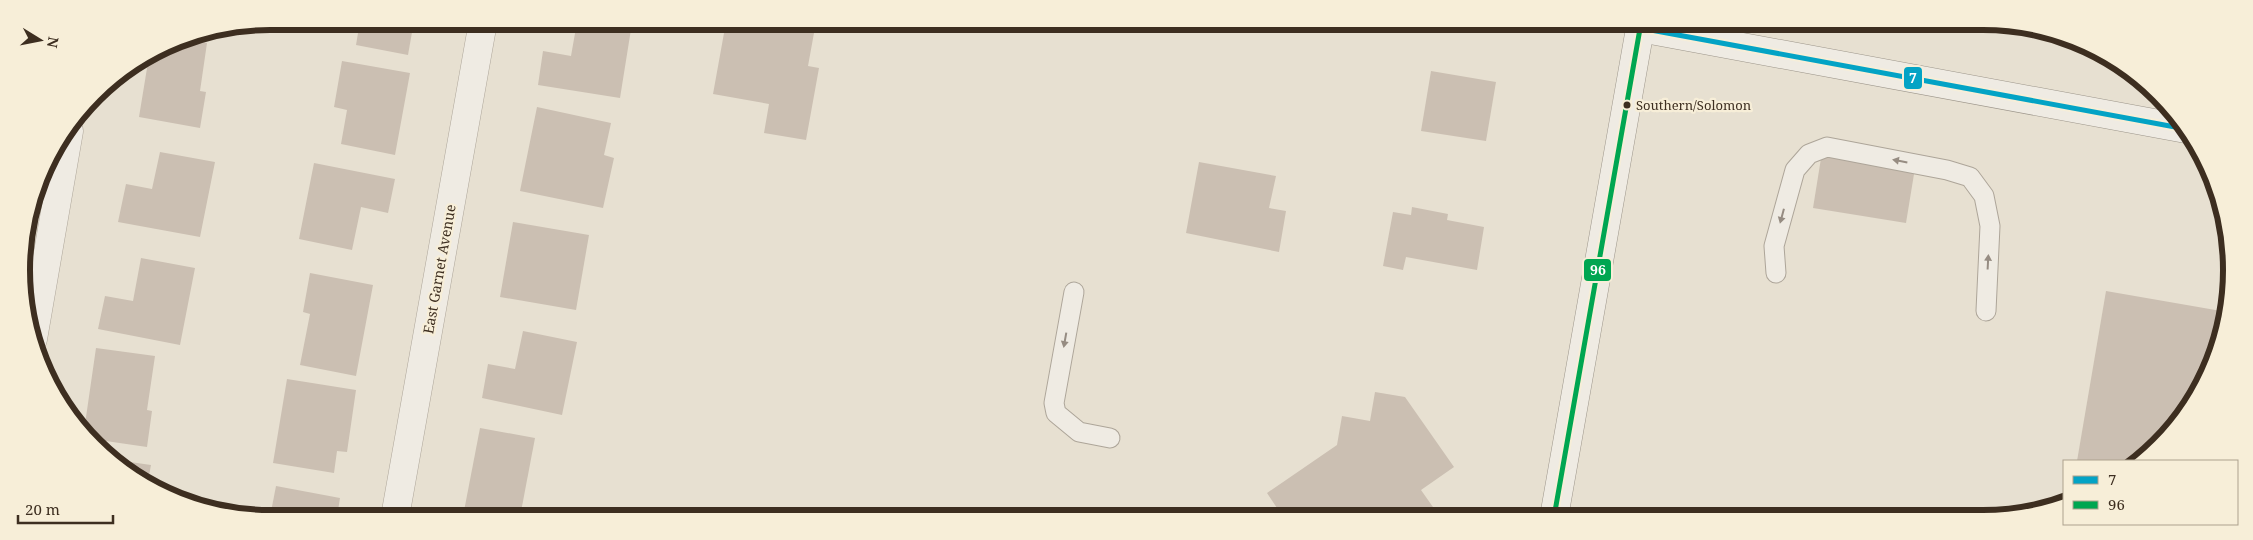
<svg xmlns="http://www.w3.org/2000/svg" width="2253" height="540" font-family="'Noto Serif',serif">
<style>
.building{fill:#cbbfb2}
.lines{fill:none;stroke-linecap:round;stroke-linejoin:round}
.lane-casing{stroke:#ada599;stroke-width:21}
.street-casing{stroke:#ada599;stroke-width:29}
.secondary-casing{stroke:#9c958a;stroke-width:29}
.lane{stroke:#efebe3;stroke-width:19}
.street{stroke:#efebe3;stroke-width:28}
.secondary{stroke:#efebe3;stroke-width:28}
.bus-1-casing{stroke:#f7eed8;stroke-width:9}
.bus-2-casing{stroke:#f7eed8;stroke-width:9}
.bus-1{stroke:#03a3c5;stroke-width:5}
.bus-2{stroke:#00a651;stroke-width:5}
.oneway{fill:#968c82}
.bus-dot{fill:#3d2e20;stroke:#f7eed8;stroke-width:2}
.labels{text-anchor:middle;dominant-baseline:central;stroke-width:4.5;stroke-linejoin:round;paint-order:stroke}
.bus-label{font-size:13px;fill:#3d2e20;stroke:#f7eed8;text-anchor:start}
.street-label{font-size:14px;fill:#3d2e20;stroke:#f7eed8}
.rim{fill:none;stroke:#3d2e20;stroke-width:6}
.line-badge{stroke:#f7eed8;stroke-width:2}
.badge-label{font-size:14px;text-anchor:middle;font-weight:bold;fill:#fff}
</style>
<rect width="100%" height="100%" fill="#e7e0d1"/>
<g class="building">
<path d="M360 21H414L408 55 356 45Z"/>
<path d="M577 22 632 23 620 98 538 85 543 51 571 56Z"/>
<path d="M726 22H816L808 66 819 68 806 140 764 133 769 104 713 94Z"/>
<path d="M182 39 207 43 200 91 206 92 200 128 139 117 149 56 175 40Z"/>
<path d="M342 61 410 73 395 155 341 144 347 110 334 107Z"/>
<path d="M1431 71 1496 82 1486 141 1421 131Z"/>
<path d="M537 107 611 123 604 155 614 158 603 208 520 191Z"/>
<path d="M160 152 215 162 200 237 118 222 126 184 152 189Z"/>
<path d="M1822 152 1915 168 1906 223 1813 208Z"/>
<path d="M1199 162 1276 176 1269 208 1286 211 1279 252 1186 233Z"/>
<path d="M314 163 395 179 388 213 361 207 352 250 299 239Z"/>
<path d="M1412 207 1448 214 1447 220 1484 227 1477 270 1406 257 1403 270 1383 266 1393 212 1411 215Z"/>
<path d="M513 222 589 235 576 310 500 297Z"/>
<path d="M141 258 195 268 180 345 98 329 105 296 133 301Z"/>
<path d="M310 273 373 285 356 376 300 365 310 314 303 312Z"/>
<path d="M2106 291 2227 312 2206 380 2159 446 2137 461H2077Z"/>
<path d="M523 331 577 342 562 415 482 398 488 364 515 369Z"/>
<path d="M96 348 155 356 147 410 152 411 147 447 92 439 84 431Z"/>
<path d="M287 379 356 390 347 452 337 451 334 473 273 463Z"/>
<path d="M1375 392 1405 397 1454 467 1421 490 1440 517H1283L1267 493 1337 445 1342 416 1370 421Z"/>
<path d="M480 428 535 438 520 517H493L464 511Z"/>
<path d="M116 460 151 465 147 486H146Z"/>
<path d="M276 486 340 498 337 517H270Z"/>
</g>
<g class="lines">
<g class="lane-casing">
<g id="lane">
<path d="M1776 273 1774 246 1795 170 1809 154 1827 147 1947 170 1970 177 1984 196 1990 226 1986 311"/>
<path d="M1074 292 1054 403 1056 413 1079 432 1110 438"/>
</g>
</g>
<g class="street-casing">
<g id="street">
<path d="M33 339 69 131"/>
<path d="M395 517 483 22"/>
</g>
</g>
<g class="secondary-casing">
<g id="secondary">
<path d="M1640 28 2186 129"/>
<path d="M1554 517 1641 23"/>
</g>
</g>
<use href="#lane" class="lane"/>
<use href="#street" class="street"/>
<use href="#secondary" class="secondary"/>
<g class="bus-1-casing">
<path id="bus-1" d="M1640 28 2186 129"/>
</g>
<g class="bus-2-casing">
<path id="bus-2" d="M1554 517 1641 23"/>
</g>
<use href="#bus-1" class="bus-1"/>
<use href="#bus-2" class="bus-2"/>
</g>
<defs><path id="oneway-solid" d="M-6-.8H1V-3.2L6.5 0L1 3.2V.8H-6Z" transform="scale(1.25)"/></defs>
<g class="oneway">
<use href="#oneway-solid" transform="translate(1900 161) rotate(-169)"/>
<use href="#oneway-solid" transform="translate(1782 216) rotate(105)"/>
<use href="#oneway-solid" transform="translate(1988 262) rotate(-87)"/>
<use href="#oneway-solid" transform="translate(1065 340) rotate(100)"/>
</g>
<circle class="bus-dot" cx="1627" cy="105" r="4.5"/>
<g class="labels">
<g class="bus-label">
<text x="1636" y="105">Southern/Solomon</text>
</g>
<g class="street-label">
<text transform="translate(439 269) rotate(-80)">East Garnet Avenue</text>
</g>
</g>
<path d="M0 0H2253V540H0ZM270 30H1983A240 240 0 0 1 2223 270V270A240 240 0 0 1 1983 510H270A240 240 0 0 1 30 270V270A240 240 0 0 1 270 30Z" fill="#f7eed8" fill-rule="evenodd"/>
<path class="rim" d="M270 30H1983A240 240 0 0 1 2223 270V270A240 240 0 0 1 1983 510H270A240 240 0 0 1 30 270V270A240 240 0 0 1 270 30Z"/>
<g class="line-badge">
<rect x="1903" y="66" width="20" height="24" rx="5" fill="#03a3c5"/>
<rect x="1583" y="258" width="29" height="24" rx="5" fill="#00a651"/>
</g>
<g class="badge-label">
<text x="1913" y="83">7</text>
<text x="1598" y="275">96</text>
</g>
<rect x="2063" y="460" width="175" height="65" fill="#f7eed8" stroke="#ada18e"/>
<rect x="2073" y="476" width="25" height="8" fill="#03a3c5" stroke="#ada18e"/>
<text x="2108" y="485" font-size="15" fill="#3d2e20">7</text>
<rect x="2073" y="501" width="25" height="8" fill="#00a651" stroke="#ada18e"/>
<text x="2108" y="510" font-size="15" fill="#3d2e20">96</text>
<g transform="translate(40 40) rotate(100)" stroke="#f7eed8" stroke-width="4" paint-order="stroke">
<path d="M0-4L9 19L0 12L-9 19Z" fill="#3d2e20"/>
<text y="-8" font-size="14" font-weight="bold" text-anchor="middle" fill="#3d2e20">N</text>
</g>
<path d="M18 515v8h95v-8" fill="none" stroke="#3d2e20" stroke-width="2.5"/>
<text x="25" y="515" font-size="15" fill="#3d2e20" stroke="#f7eed8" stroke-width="4" paint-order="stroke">20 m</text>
</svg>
